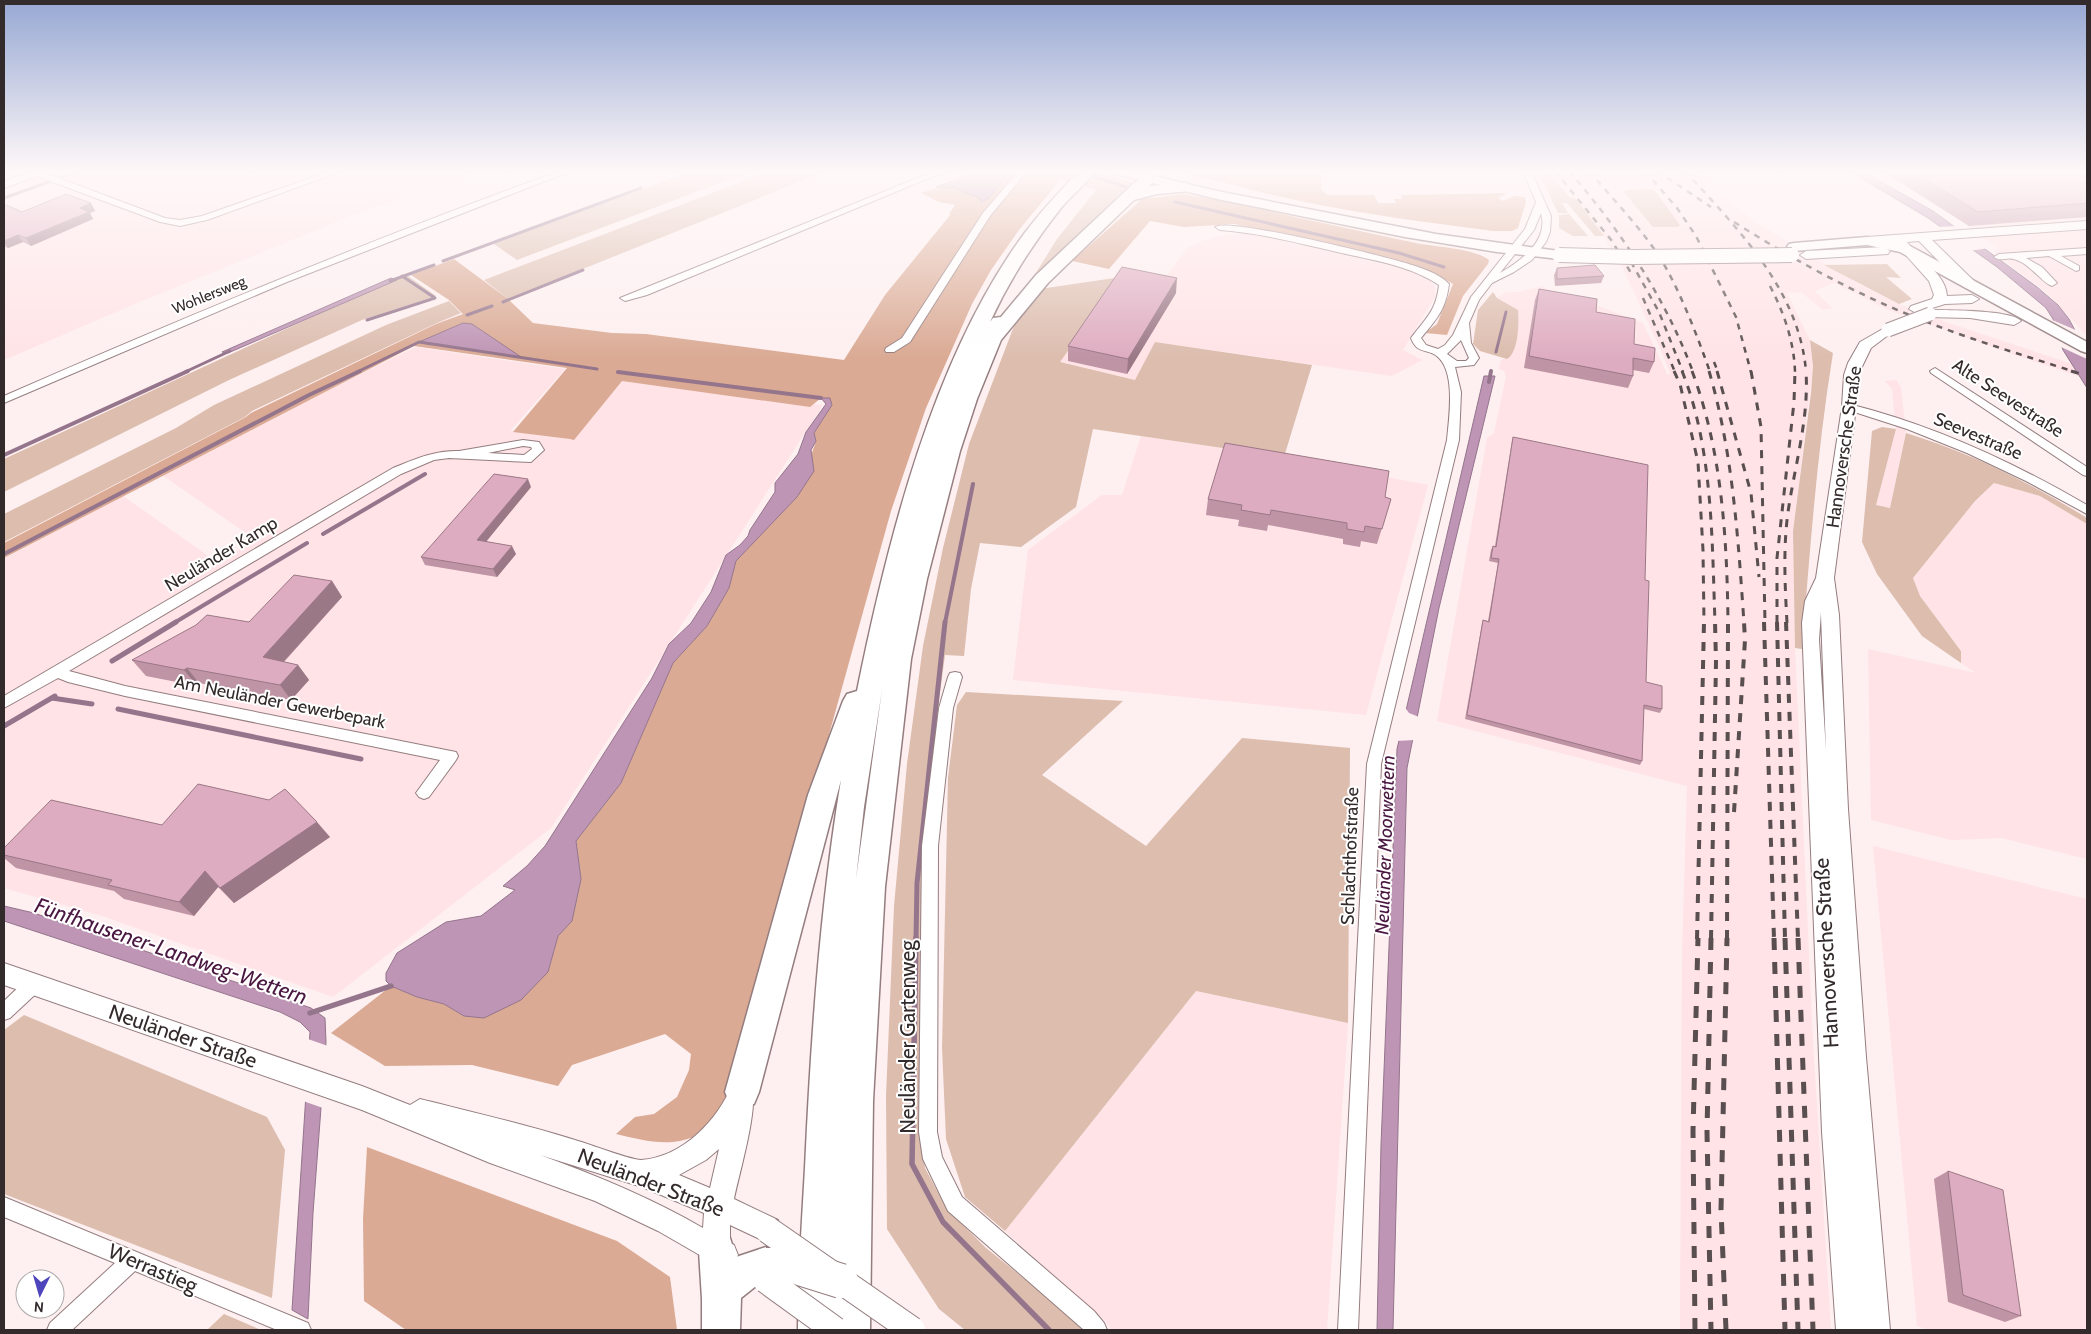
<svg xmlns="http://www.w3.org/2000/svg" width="2091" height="1334" font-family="Cabin,sans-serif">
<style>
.built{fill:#ffe3e6}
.green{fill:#dcbdae}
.forest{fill:#daaa94}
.water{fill:#be95b5;stroke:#94758c}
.pier{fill:#feeff0}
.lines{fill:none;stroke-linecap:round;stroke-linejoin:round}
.stream-far3{stroke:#94758c;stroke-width:3}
.stream-far2{stroke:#94758c;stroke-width:4}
.stream-far1{stroke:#94758c;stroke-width:5}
.stream{stroke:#94758c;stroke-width:5.5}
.street-casing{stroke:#947d7f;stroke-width:2}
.secondary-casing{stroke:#947d7f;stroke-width:2}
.primary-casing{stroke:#947d7f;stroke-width:3}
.highway-casing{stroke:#947d7f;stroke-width:3}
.street{fill:#fff;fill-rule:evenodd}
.secondary{fill:#fff;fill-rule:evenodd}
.primary{fill:#fff;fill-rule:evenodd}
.highway{fill:#fff;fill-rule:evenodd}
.rail-far3{stroke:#594f50;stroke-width:2.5;stroke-dasharray:6 6;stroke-linecap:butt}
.rail-far2{stroke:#594f50;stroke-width:3;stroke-dasharray:8 8;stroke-linecap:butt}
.rail-far1{stroke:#594f50;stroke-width:4;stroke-dasharray:9 9;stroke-linecap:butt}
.rail{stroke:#594f50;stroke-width:5;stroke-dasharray:12 12;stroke-linecap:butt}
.secondary-bridge-far1-casing{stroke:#947d7f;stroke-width:15;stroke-linecap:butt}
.secondary-bridge-casing{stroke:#947d7f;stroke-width:28;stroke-linecap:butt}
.primary-bridge-casing{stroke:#947d7f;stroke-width:16;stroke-linecap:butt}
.highway-bridge-casing{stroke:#947d7f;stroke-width:36;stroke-linecap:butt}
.secondary-bridge-far1{stroke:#fff;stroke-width:13}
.secondary-bridge{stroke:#fff;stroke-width:26}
.primary-bridge{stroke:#fff;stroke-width:14}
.highway-bridge{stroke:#fff;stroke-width:34}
.wall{fill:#bf94a5}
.shaded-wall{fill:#9b7886}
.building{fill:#deacc0;stroke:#9b7886}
.labels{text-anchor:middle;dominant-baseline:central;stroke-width:4;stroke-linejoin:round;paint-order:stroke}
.far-street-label{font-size:15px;fill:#332a2b;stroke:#fff}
.street-label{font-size:18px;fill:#332a2b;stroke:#fff}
.water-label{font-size:19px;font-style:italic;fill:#4a1741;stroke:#fff}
.near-street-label{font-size:21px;fill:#332a2b;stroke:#fff}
.near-water-label{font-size:22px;font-style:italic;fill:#4a1741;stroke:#fff}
</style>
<rect width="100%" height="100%" fill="#feeff0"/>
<g class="built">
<path d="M4 171H482L351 216 135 304 4 360Z"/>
<path d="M1549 171H1694L1755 222 1861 285 1899 304 1952 324 2087 369V379L2004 351 1888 310 1834 283 1815 291 1832 308 1823 310 1801 292 1787 293 1810 340 1813 366 1793 531 1795 648 1813 1042 1831 1330H1680L1682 955 1687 786 1437 721 1487 438 1494 433 1506 377 1504 371 1499 369 1500 363 1502 359H1507L1518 310 1497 298 1506 292H1519L1542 286 1559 295 1591 303 1643 323 1667 374 1671 375 1660 348 1623 269 1603 236Z"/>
<path d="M1880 171H2087V336L2046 292 1995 254 1997 248 1969 226Z"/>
<path d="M1254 233 1404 269 1430 280 1435 287V297L1403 350 1422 360 1392 376 1156 342 1136 380 1060 362 1121 277 1160 285 1188 247 1218 236Z"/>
<path d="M416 347 565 369 510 431 571 439 622 377 823 405 551 828 333 997 102 916 4 888V559L123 496 217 562 256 540 162 475 265 421Z"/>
<path d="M1896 380 1901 388 1906 433 1890 508 1876 505 1896 429 1892 389 1885 381Z"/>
<path d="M1141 436 1284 457 1428 485 1366 715 1013 680 1028 550 1102 495H1122Z"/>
<path d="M1994 483 2040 496 2087 524V859L2002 838 1951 840 1871 820 1868 649 1976 673 1961 663V650L1920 596 1913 578 1975 501Z"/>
<path d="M1873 846 2087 899V1330H1929L1917 1326Z"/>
<path d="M1196 991 1348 1023 1327 1330H1112L1105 1321 1005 1231Z"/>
</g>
<g class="green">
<path d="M692 171H751L517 260 494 244Z"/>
<path d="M770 171H827L508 299 484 280Z"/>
<path d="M1046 171H1092L1136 184 1027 287 1057 239 1096 190 1061 179Z"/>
<path d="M1538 171H1548L1570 198H1575L1604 236H1595L1567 203H1562L1568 213H1558Z"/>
<path d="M1649 189 1655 191 1680 225 1678 227H1653L1624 192 1626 190Z"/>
<path d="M1569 214 1588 236H1573L1559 228V215Z"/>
<path d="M1887 264 1901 278 1886 277 1912 299 1899 304 1824 265Z"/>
<path d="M405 274 436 296 362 320 229 380 4 492V459Z"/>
<path d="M1121 277 1060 362 1135 380 1155 342 1312 365 1284 457 1093 429 1076 507 1021 547 980 543 971 589 964 656 945 655 935 730 923 883 918 1128 925 1168 946 1208 986 1248 1081 1324 1085 1330H965L939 1309 887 1229 886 1096 894 906 907 764 923 646 943 548 969 444 1014 326 1040 289Z"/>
<path d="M1493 292 1497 298 1518 310C1519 322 1519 352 1507 359L1480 351 1473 344 1478 310Z"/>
<path d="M449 301 461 313 437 323 252 411 245 417 4 542V514L176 428 214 405 386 325Z"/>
<path d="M1810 340 1833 353C1817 451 1810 550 1802 649L1795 648 1793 531 1811 393 1813 366Z"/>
<path d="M1882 427 1896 429 1876 505 1890 508 1906 433C1971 453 2029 482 2087 518V524L2040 496 1994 483 1975 501 1913 578 1920 596 1961 651V663L1922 636 1877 574 1862 542 1872 431Z"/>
<path d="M966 692 1123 701 1042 775 1146 846 1242 738 1350 748 1348 1023 1196 991 1005 1231 965 1197 946 1139 942 1048 948 778 957 705Z"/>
<path d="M24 1015 267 1117 285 1150 272 1298 4 1194V1030Z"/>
<path d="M224 1314 261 1330H207Z"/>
</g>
<g class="forest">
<path d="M1010 171H1046L1061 179 1019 230 991 270 972 304 926 408 891 511 728 1099 707 1135C696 1134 691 1139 680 1141 658 1145 638 1139 616 1134L635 1117 654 1114 677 1097 689 1070 691 1054 665 1034 572 1065 558 1086 472 1065 385 1066 331 1033 391 986 417 997 444 1004 464 1016 548 972 558 936 572 920 581 879 576 841 621 783 673 663 707 626 729 588 735 561 797 497 816 441 814 433 832 405 830 398H821L810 407 622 381 574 440 570 439 513 432 567 368 414 346 4 558V543L246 417 251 413 436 324 463 314 449 300 411 275 454 259 508 299 533 323 612 333 646 334 844 360 885 295 951 214H949L955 205 939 202 921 193C932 189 943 186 955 188 967 190 976 198 989 198Z"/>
<path d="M1186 171H1321V189L1327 195H1374L1378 203H1396L1394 199H1402L1401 195 1508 193 1498 198 1503 201 1514 196 1525 197 1526 202 1518 228 1512 231H1493C1408 220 1324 209 1241 187 1224 182 1202 179 1186 171Z"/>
<path d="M1185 194C1262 209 1339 227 1416 243 1435 247 1474 248 1489 260L1488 264 1463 296 1447 335 1425 333 1437 324 1453 284 1436 274 1401 261 1235 224 1184 227 1150 221 1109 269 1072 261 1142 199Z"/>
<path d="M367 1147 617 1241 670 1277 677 1330H406L364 1301 363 1219Z"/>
</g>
<g class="water">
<path d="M980 171H1010L989 198 981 202 979 198 955 188 936 187Z"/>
<path d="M1849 171H1862L1933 211 2037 287 2058 305 2069 319 2087 353V388L2063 350 2053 319 2046 308 1997 267 1928 218Z"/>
<path d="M391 278 397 280 228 353 222 352Z"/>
<path d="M463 323 472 324 521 357 419 342Z"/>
<path d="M1484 376H1495L1439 608 1407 768 1393 1330H1377L1381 1145 1397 749Z"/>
<path d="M821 398H830L832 405 814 433 816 441 811 450 814 471 797 497 736 561 729 588 707 626 673 663 621 783 576 841 581 879 572 921 558 936 548 972 521 1000 484 1018 464 1016 444 1004 417 997 391 986 386 981V973L397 953 446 922 481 916 515 890 503 886 527 866 545 846 652 678 669 644 691 623 711 592 726 555 740 545 748 536 750 530 775 492V483L798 454 806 432 826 404Z"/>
<path d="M4 906 34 913 311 1008 325 1018 326 1042 313 1213 308 1319 292 1310 310 1032 300 1022 280 1012 4 921Z"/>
</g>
<g class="pier">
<path d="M1958 226 1989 248 1969 251 1936 227Z"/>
<path d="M2050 319 2078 331 2087 348V359L2061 347Z"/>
<path d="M1404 706 1409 713 1419 717 1415 740 1396 741Z"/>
<path d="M308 1039 328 1046 323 1108 303 1101Z"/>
</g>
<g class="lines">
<g class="stream-far3">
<path d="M1078 171 1126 187"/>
<path d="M4 198 79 171"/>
<path d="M1175 202 1399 253 1444 267"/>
<path d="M443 261 641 188"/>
<path d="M390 281 434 265"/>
<path d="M503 302 583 270"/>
<path d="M467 315 492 306"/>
<path d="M367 320 435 298 402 276"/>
<path d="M1496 352 1506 312"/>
<path d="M185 372 230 351"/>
<path d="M357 372 419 342 597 369"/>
</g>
<g class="stream-far2">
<path d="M618 372 821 398"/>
<path d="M1489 382 1491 371"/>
<path d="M4 455 188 371"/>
<path d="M323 534 425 474"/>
<path d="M4 554 309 395 360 371"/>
<path d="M174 623 307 543"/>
<path d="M945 623 973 484"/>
</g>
<g class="stream-far1">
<path d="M112 661 176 622"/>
<path d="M52 698 92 704"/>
<path d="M118 709 361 759"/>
<path d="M4 726 55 696"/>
<path d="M916 939 917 883 945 622"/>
</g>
<g class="stream">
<path d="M916 938 912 1164 943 1222 1049 1330"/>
<path d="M310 1013 391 986"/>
</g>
<g class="street-casing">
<g id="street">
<path d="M34 171H40L165 218 180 220 202 216 331 171H342L207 220 180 226 160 222 34 175Z"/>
<path d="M560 171H571L287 282 4 403V396C187 316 372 239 560 171Z"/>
<path d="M935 171H946L647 295 625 301 620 298Z"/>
<path d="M1019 171H1027L990 216 910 342 894 352H886L885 350 886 348 902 338 983 213Z"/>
<path d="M1523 171H1531L1551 216 1550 232 1546 242 1532 260 1514 272 1492 283 1479 300 1469 323 1471 343 1479 358 1474 365 1455 367 1461 392 1459 440 1381 764 1358 1330H1338L1367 764 1447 440C1449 418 1456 373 1438 357 1428 348 1417 355 1411 338 1426 318 1436 311 1439 285 1409 265 1371 260 1337 252 1298 243 1260 233 1220 230L1215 227C1228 217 1388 257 1412 265 1424 269 1440 274 1449 284 1446 309 1437 319 1421 338L1426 345 1438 349 1445 345 1453 335 1471 297 1525 229 1536 202ZM1541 213C1549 241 1521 261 1500 273L1534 230ZM1461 340 1469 358 1466 361H1457L1447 354Z"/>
<path d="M2087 248V254L2061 256 2079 266V270L2076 271 2049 256 2026 258 2042 267 2057 283 2052 286C2042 283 2029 262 2013 259 2006 257 2000 262 1994 257L1999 254Z"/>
<path d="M1935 368 2087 467V476L2083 475 1931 373 1930 371Z"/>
<path d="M1849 404C1933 425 2013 462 2087 505V514L2026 481 1967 453 1907 429 1845 409 1844 407Z"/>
<path d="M523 440 539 442 544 450 531 462 449 458 434 460 401 474 69 671 125 686 456 752 458 756 456 760 429 797 424 799 419 797 416 793 440 760 125 696 68 682 58 678 4 708V696L393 468C415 459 435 450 459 451ZM523 446 531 447 532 449 524 455 488 453Z"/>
<path d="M955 672 960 673 962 677 953 708 938 846 937 1132 942 1157 962 1197 1094 1311 1104 1323 1107 1330H1084L948 1211 923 1159 919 1132 922 846 939 708 948 677 950 673Z"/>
<path d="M34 976 40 978 43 984 40 990 10 1018 4 1020V1001L28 978Z"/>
<path d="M4 1197 308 1323 311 1330H277L135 1271 72 1330H47L50 1323 115 1263 4 1217Z"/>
</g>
</g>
<g class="secondary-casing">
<g id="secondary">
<path d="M32 171H48L46 173 4 188V181Z"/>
<path d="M2087 221V229L1932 240 1974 281 1976 284 1969 288 1964 287 1919 241 1907 242C1919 259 1946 274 1947 296L1972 295 1979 299 1972 303 1945 304 1916 313 1909 309 1911 306 1932 299 1934 295 1929 281 1895 243 1867 245 1861 241 1867 237Z"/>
<path d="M1884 247 1890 251 1888 254 1806 259 1800 255 1806 251Z"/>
<path d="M1930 310C1946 310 2012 310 2021 321L2014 325 1970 318 1925 317 1923 314 1925 311Z"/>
<path d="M1888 326 1895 330 1871 348 1858 375 1856 407 1834 578 1839 615 1848 809 1866 1057 1890 1330H1836L1822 1132 1802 623 1805 601 1816 578 1842 407 1844 375 1848 363 1860 342ZM1821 612V615L1826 751 1819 640Z"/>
<path d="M4 963 362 1086 410 1105 420 1099C472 1112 524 1124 575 1140 589 1144 631 1160 641 1160 683 1157 718 1120 733 1083L742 1080 751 1083C760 1105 739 1173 734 1199L778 1220 781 1230 778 1240 768 1243 730 1225V1243L734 1245 738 1255 734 1265 724 1269 658 1231 595 1201 490 1163 362 1110 4 985ZM719 1149 710 1188 679 1175 706 1160ZM540 1155 642 1187 704 1213 703 1228C651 1198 596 1175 540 1155Z"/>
</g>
</g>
<g class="primary-casing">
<g id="primary">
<path d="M1114 171H1134L1217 191 1436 234 1559 251 1564 252 1566 255 1564 258 1559 259 1497 252 1405 237 1217 199 1116 174Z"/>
<path d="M1867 237 1910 246 2087 342V353L2081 351 1900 252 1867 245 1794 251 1789 250 1787 247 1789 244 1794 243Z"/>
</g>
</g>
<g class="highway-casing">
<g id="highway">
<path d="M1079 171H1095C1085 185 1072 195 1061 208 1033 243 1009 281 990 322L993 318 1001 317 1036 275 1147 171H1164L1149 186 1185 183 1191 185 1193 188 1191 191 1157 194 1134 200 1048 283 1001 340 977 399 960 451 927 579 911 659 885 887 873 1101 870 1330H798C798 1276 802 1222 805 1168 811 1038 820 908 841 780L759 1092 754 1104 742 1108 730 1104 725 1092 808 795 843 701 847 694 857 691C887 543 933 357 1024 234 1041 211 1060 191 1079 171ZM882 690 856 879 864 807Z"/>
<path d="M717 1233 730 1238 736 1257 766 1247 779 1252 784 1265 779 1278 756 1286 741 1298 740 1330H702V1299L699 1251 704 1238Z"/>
</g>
</g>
<use href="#street" class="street"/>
<use href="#secondary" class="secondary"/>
<use href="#primary" class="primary"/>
<use href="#highway" class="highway"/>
<g class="rail-far3">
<path d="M1555 171 1612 241 1631 273"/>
<path d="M1569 171C1621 231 1665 297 1693 372"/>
<path d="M1589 171C1612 198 1637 224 1657 253 1678 285 1697 335 1710 372"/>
<path d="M1645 171 1677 208 1696 236 1736 317 1751 372"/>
<path d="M1657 171 1711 207"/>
<path d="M1685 171C1737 228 1800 291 1806 372"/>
<path d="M1734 222C1791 258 1850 291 1912 316 1965 338 2020 354 2075 372"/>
<path d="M1631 262 1659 312 1683 372"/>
<path d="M1770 286C1784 313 1794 341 1795 372"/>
<path d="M1643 298 1675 372"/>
<path d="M1714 362 1718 372"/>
</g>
<g class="rail-far2">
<path d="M1674 371 1680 384 1698 462 1703 550 1704 623"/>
<path d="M1682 371C1713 448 1712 541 1715 623"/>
<path d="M1692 371C1722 451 1727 538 1728 623"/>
<path d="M1709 371C1733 453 1738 538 1744 623"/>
<path d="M1717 371 1751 493 1759 577"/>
<path d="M1751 371 1761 427 1765 623"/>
<path d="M2071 371 2087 376"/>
<path d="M1777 623V558L1794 402 1795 371"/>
<path d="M1787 623C1785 586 1783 549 1788 512 1795 464 1809 419 1806 371"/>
</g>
<g class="rail-far1">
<path d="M1764 622 1774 939"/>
<path d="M1777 622 1785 939"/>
<path d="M1786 622 1798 939"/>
<path d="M1734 812 1745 640 1744 622"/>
<path d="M1697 939 1704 622"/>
<path d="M1711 939 1716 662 1715 622"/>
<path d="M1727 939 1728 622"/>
</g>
<g class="rail">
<path d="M1711 938 1707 1132 1711 1330"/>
<path d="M1774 938 1785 1330"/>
<path d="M1785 938 1798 1330"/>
<path d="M1798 938 1813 1330"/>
<path d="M1695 1330 1693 1131 1698 938"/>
<path d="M1726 1330 1721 1210 1727 938"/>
</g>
<g class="secondary-bridge-far1-casing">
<path id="secondary-bridge-far1" d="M1888 330 1930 314"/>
</g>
<g class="secondary-bridge-casing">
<g id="secondary-bridge">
<path d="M768 1230 912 1330"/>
<path d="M766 1280 835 1330"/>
</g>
</g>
<g class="primary-bridge-casing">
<path id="primary-bridge" d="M1559 255 1633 257 1792 255"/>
</g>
<g class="highway-bridge-casing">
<path id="highway-bridge" d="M766 1265H790L841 1281"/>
</g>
<use href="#secondary-bridge-far1" class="secondary-bridge-far1"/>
<use href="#secondary-bridge" class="secondary-bridge"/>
<use href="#primary-bridge" class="primary-bridge"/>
<use href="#highway-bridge" class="highway-bridge"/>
</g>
<g class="wall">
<path d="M1433 171H1501L1500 172H1434Z"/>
<path d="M1878 171H2087V217L1969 226 1895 179Z"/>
<path d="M91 203 95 211 90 213 93 219 31 246 23 242 8 248 4 246V204L22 212Z"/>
<path d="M1557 268 1604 276 1601 283 1555 286 1554 275Z"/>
<path d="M1539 289 1596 312 1654 362 1649 373 1633 370V376L1628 388 1524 368 1535 300Z"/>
<path d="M1176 293 1127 374 1068 361V346Z"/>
<path d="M1513 437 1645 580 1646 682 1662 709 1660 713 1644 709 1642 761 1640 765 1465 719 1482 624 1483 620 1488 621 1498 563 1489 561 1491 550 1493 546H1495L1512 441Z"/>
<path d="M531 487 486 541 516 554 497 577 425 565 421 557Z"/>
<path d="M1385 497 1391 499 1377 544 1361 541 1360 547 1343 544V539L1268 525 1267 531 1238 526 1239 520 1206 515 1208 499Z"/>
<path d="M332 581 342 597 284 662 298 665 309 680 291 700 199 683 197 686 146 676 132 660 249 622Z"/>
<path d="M162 825 330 837 234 903 218 887 194 916 124 899 114 891 16 868 4 858V848Z"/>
<path d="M1948 1171 2021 1316 2005 1322 1948 1302 1934 1179Z"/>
</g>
<g class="shaded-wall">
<path d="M2085 171H2087V178L2077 175Z"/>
<path d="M91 203 95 211 90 213 93 219 31 246 26 238 80 208Z"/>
<path d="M18 235 23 242 8 248 4 241Z"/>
<path d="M1177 278 1176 293 1127 374 1128 359Z"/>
<path d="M528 479 531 487 481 548 477 540Z"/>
<path d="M512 546 516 554 497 577 493 569Z"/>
<path d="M332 581 342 597 274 672 263 657Z"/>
<path d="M298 665 309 680 291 700 280 685Z"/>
<path d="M187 668 199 683 197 686 184 670Z"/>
<path d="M317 822 330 837 234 903 220 888Z"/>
<path d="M205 871 219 886 194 916 179 902Z"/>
</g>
<g class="building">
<path d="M1912 171H2085L2077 175 2087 178V203L1978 212Z"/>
<path d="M66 194 91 203 80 208 89 212 26 238 18 235 4 241V204L22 212Z"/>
<path d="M1595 265 1604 276 1557 279V268Z"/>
<path d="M1122 267 1177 278 1128 359 1068 346Z"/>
<path d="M1539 289 1597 299 1596 312 1635 319 1634 344 1655 348 1654 362 1633 358V376L1529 356Z"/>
<path d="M1513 437 1648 465 1645 580 1649 581 1646 682 1662 686V709L1644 705 1642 761 1467 715 1483 620 1489 622 1499 559 1491 558 1493 546 1496 547Z"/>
<path d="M1225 443 1389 471 1385 497 1391 499 1382 529 1365 526 1364 532 1347 529V523L1271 510 1270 515 1241 510 1242 505 1208 499Z"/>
<path d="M494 474 528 479 477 540 512 546 493 569 421 557Z"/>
<path d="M294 575 332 581 263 657 298 665 280 685 187 668 184 670 132 660 196 625 207 615 249 622Z"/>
<path d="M198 784 269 800 285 789 317 822 220 888 205 871 179 902 108 885 112 880 4 855V848L51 800 162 825Z"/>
<path d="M1948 1171 2003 1190 2021 1316 1963 1295Z"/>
</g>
<linearGradient id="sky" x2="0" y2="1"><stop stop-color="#97a8d4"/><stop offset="0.48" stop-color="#fff8f8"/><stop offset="1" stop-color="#fff8f8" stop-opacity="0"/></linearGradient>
<rect width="2091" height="358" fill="url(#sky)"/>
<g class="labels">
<g class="far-street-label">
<text transform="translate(209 295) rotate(-22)">Wohlersweg</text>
</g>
<g class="street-label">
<text transform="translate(2008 398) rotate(33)">Alte Seevestraße</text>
<text transform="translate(1978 436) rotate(23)">Seevestraße</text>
<text transform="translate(1844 447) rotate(-82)">Hannoversche Straße</text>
<text transform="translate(221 554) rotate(-31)">Neuländer Kamp</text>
<text transform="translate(280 702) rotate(11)">Am Neuländer Gewerbepark</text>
<text transform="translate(1350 856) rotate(-88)">Schlachthofstraße</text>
</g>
<g class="water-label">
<text transform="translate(1385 845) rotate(-88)">Neuländer Moorwettern</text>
</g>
<g class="near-street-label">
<text transform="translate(1826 953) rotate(-93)">Hannoversche Straße</text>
<text transform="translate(183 1036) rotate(19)">Neuländer Straße</text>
<text transform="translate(907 1037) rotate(-90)">Neuländer Gartenweg</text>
<text transform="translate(651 1182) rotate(21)">Neuländer Straße</text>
<text transform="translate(153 1268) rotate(23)">Werrastieg</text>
</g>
<g class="near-water-label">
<text transform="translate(171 951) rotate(19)">Fünfhausener-Landweg-Wettern</text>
</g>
</g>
<rect width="2091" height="1334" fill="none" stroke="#332a2b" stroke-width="10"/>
<g transform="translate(40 1294) rotate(185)"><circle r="24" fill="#ffffff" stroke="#adaaaa"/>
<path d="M0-4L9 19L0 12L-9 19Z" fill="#4e44bb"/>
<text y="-8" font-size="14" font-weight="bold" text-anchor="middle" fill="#332a2b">N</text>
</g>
</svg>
